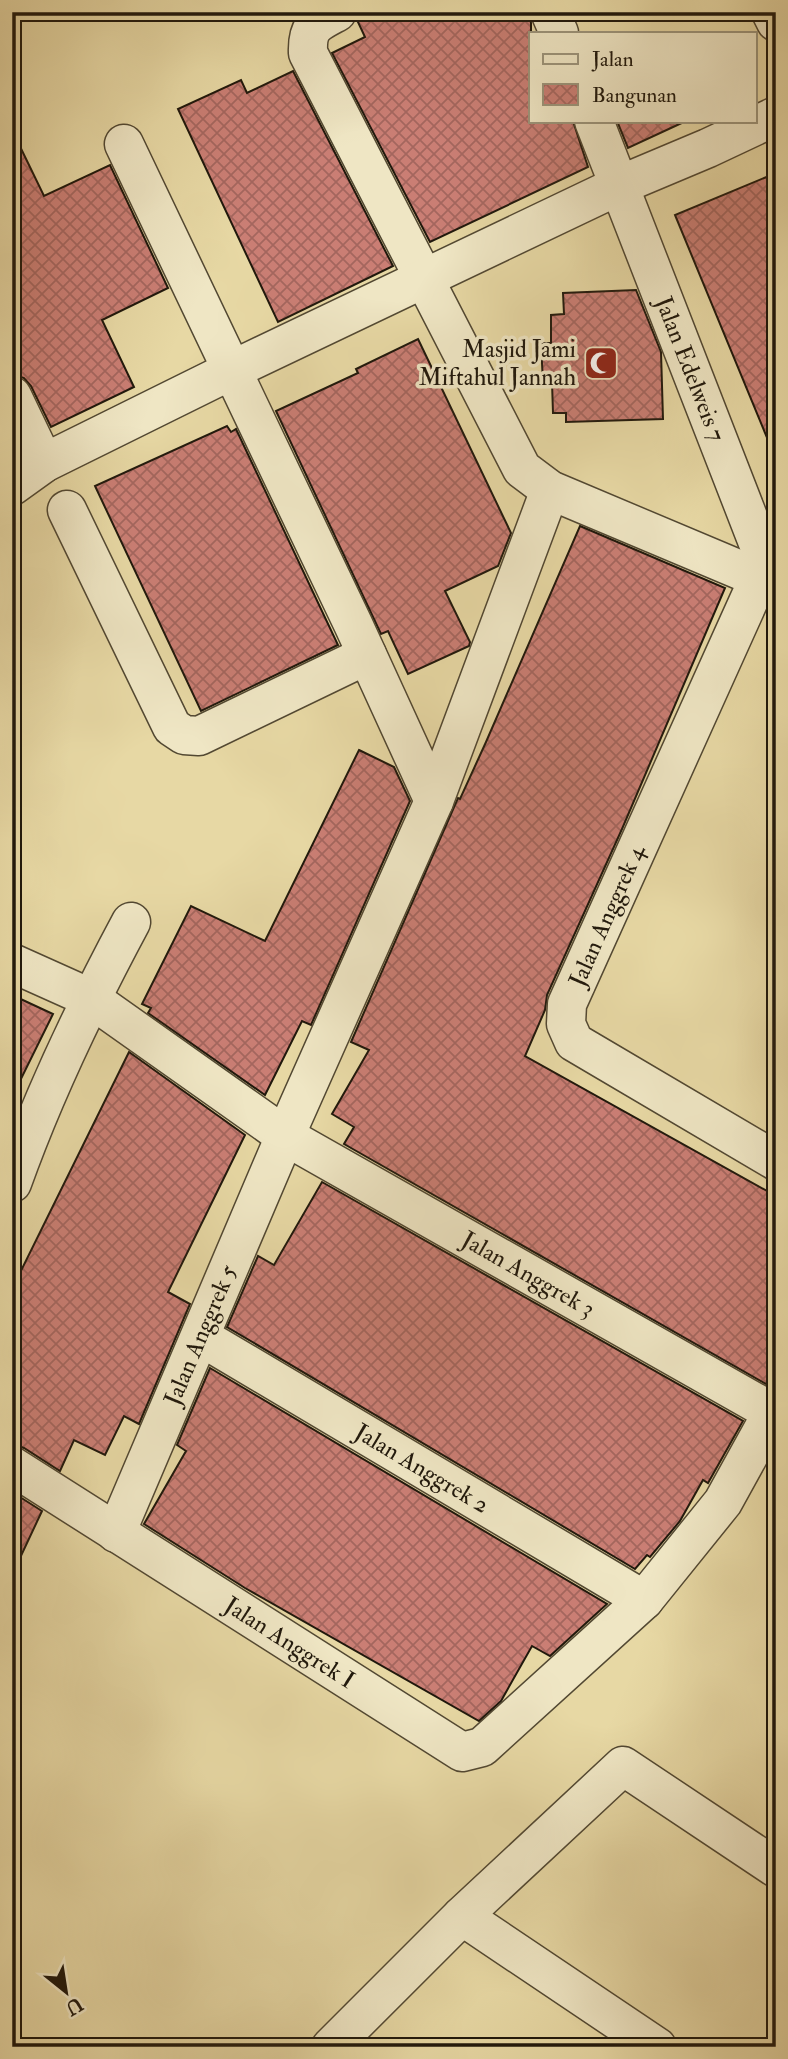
<svg xmlns="http://www.w3.org/2000/svg" width="788" height="2059" font-family="'IM FELL Double Pica',serif">
<style>
.building{fill:url(#building-cross-hatch);stroke:#20180c;stroke-width:2}
.lines{fill:none;stroke-linecap:round;stroke-linejoin:round}
.minor-casing{stroke:#524832;stroke-width:41}
.minor{stroke:#efe6c4;stroke-width:38}
.labels{text-anchor:middle;dominant-baseline:central;stroke-width:7;stroke-linejoin:round;paint-order:stroke}
.poi-label{font-size:24px;fill:#20180c;stroke:#efe6c4;text-anchor:end}
.street-label{font-size:24px;fill:#20180c;stroke:#efe6c4}
</style>
<defs>
<pattern id="building-cross-hatch" width="8" height="8" patternUnits="userSpaceOnUse" patternTransform="scale(1.75)"><rect width="8" height="8" fill="#ca7e74"/><path d="M0 0l8 8M0 8l8-8" fill="none" stroke="#a4665e"/></pattern>
</defs>
<rect width="100%" height="100%" fill="#e7d8a4"/>
<filter id="stains"><feTurbulence type="fractalNoise" baseFrequency=".00286" numOctaves="4"/><feColorMatrix values="0 0 0 0 .2 0 0 0 0 .09 0 0 0 0 .02 0 0 0 .5 -.17"/></filter>
<radialGradient id="worn" r=".72"><stop offset=".6" stop-color="#630" stop-opacity="0"/><stop offset="1" stop-color="#630" stop-opacity=".3"/></radialGradient>
<g class="building">
<path d="M359 12H529L531 23V121H573L588 167 430 242 332 53 365 37 357 20Z"/>
<path d="M293 71 393 266 278 322 178 109 241 80 247 93Z"/>
<path d="M617 121H686L628 148Z"/>
<path d="M12 130 44 196 110 165 168 288 102 320 134 387 51 427 31 386 24 378 12 374Z"/>
<path d="M776 173V457H775L675 215Z"/>
<path d="M636 290 661 352 663 419 566 422V413H553L552 382 543 383 541 343H551V315L564 314 563 293Z"/>
<path d="M418 339 511 533 498 566 445 591 470 642 469 646 408 674 388 631 381 634 276 411 358 373 356 369Z"/>
<path d="M227 426 231 432 236 429 338 645 201 711 95 486Z"/>
<path d="M580 526 725 588 622 829 547 995 545 1010 525 1056 776 1196V1367L766 1384 344 1144 354 1127 332 1114 369 1050 351 1042 458 798 460 799 486 742Z"/>
<path d="M359 750 394 767 410 801 311 1025 302 1021 265 1095 148 1013 151 1008 142 1004 191 906 265 941Z"/>
<path d="M12 995 53 1014 12 1097Z"/>
<path d="M129 1052 245 1135 168 1292 190 1304 139 1424 124 1416 105 1455 74 1440 60 1471 24 1448 12 1444V1289Z"/>
<path d="M322 1182 743 1421 708 1483 703 1480 680 1521 650 1557 647 1555 635 1569 227 1327 258 1256 274 1265Z"/>
<path d="M210 1368 607 1604 550 1656 532 1646 501 1701 479 1721 245 1588 144 1524 186 1451 177 1445Z"/>
<path d="M12 1492 42 1511 12 1575Z"/>
</g>
<g class="lines">
<g class="minor-casing">
<g id="minor">
<path d="M337 12C315 24 307 26 308 53L522 469 550 490 759 578"/>
<path d="M550 12 559 33"/>
<path d="M771 12 776 22"/>
<path id="s1" d="M594 121 762 553"/>
<path d="M124 144 353 624 434 801"/>
<path d="M12 396 44 463"/>
<path d="M12 486 44 463 232 370 620 185 708 148 776 116"/>
<path d="M67 510 172 727 184 735 199 736 367 655"/>
<path d="M776 548 762 553 759 578 567 1004 566 1024 574 1042 776 1161"/>
<path id="s2" d="M12 963 90 998 285 1136 772 1412"/>
<path d="M12 1183C44 1093 86 1006 131 922"/>
<path id="s3" d="M201 1337 644 1600"/>
<path id="s4" d="M12 1466 462 1752 482 1747 644 1600 723 1502 776 1406"/>
<path id="s5" d="M116 1533 285 1136 434 801 550 490"/>
<path d="M462 1916 657 2047"/>
<path d="M331 2047 462 1916 623 1766 776 1868"/>
</g>
</g>
<use href="#minor" class="minor"/>
</g>
<defs>
<g id="mosque-square" transform="scale(1.75)"><rect x="-9" y="-9" width="18" height="18" rx="4" fill="#8f2418" stroke="#efe6c4"/><path d="M3.5-4.9A6 6 0 1 0 3.5 4.9A5 5 0 1 1 3.5-4.9Z" fill="#fff"/></g>
</defs>
<g fill-rule="evenodd">
<use href="#mosque-square" x="601" y="363"/>
</g>
<g class="labels">
<g class="poi-label">
<text x="576" y="349">Masjid Jami<tspan x="576" dy="28">Miftahul Jannah</tspan></text>
</g>
<g class="street-label">
<text stroke="none"><textPath href="#s1" startOffset="266">Jalan Edelweis 7</textPath></text>
<text transform="translate(607 916) rotate(-66)">Jalan Anggrek 4</text>
<text stroke="none"><textPath href="#s2" startOffset="604">Jalan Anggrek 3</textPath></text>
<text stroke="none"><textPath href="#s5" startOffset="215">Jalan Anggrek 5</textPath></text>
<text stroke="none"><textPath href="#s3" startOffset="257">Jalan Anggrek 2</textPath></text>
<text stroke="none"><textPath href="#s4" startOffset="329">Jalan Anggrek I</textPath></text>
</g>
</g>
<rect width="788" height="2059" fill="none" stroke="#e7d8a4" stroke-width="42"/>
<rect x="14" y="14" width="760" height="2031" fill="none" stroke="#20180c" stroke-width="3.5"/>
<rect x="21" y="21" width="746" height="2017" fill="none" stroke="#20180c" stroke-width="2"/>
<rect x="529" y="32" width="228" height="91" fill="#efe6c4" stroke="#9c947a" stroke-width="2"/>
<rect x="543" y="54" width="35" height="10" fill="#efe6c4" stroke="#9c947a" stroke-width="2"/>
<text x="592" y="66" font-size="21" fill="#20180c">Jalan</text>
<rect x="543" y="84" width="35" height="21" fill="url(#building-cross-hatch)" stroke="#9c947a" stroke-width="2"/>
<text x="592" y="102" font-size="21" fill="#20180c">Bangunan</text>
<g transform="translate(66 1992) rotate(150)" stroke="#efe6c4" stroke-width="5" paint-order="stroke">
<path d="M0-5L12 26L0 18L-12 26Z" fill="#20180c"/>
<text y="-10" font-size="19" font-weight="bold" text-anchor="middle" fill="#20180c">U</text>
</g>
<rect width="100%" height="100%" filter="url(#stains)"/>
<rect width="100%" height="100%" fill="url(#worn)"/>
</svg>
